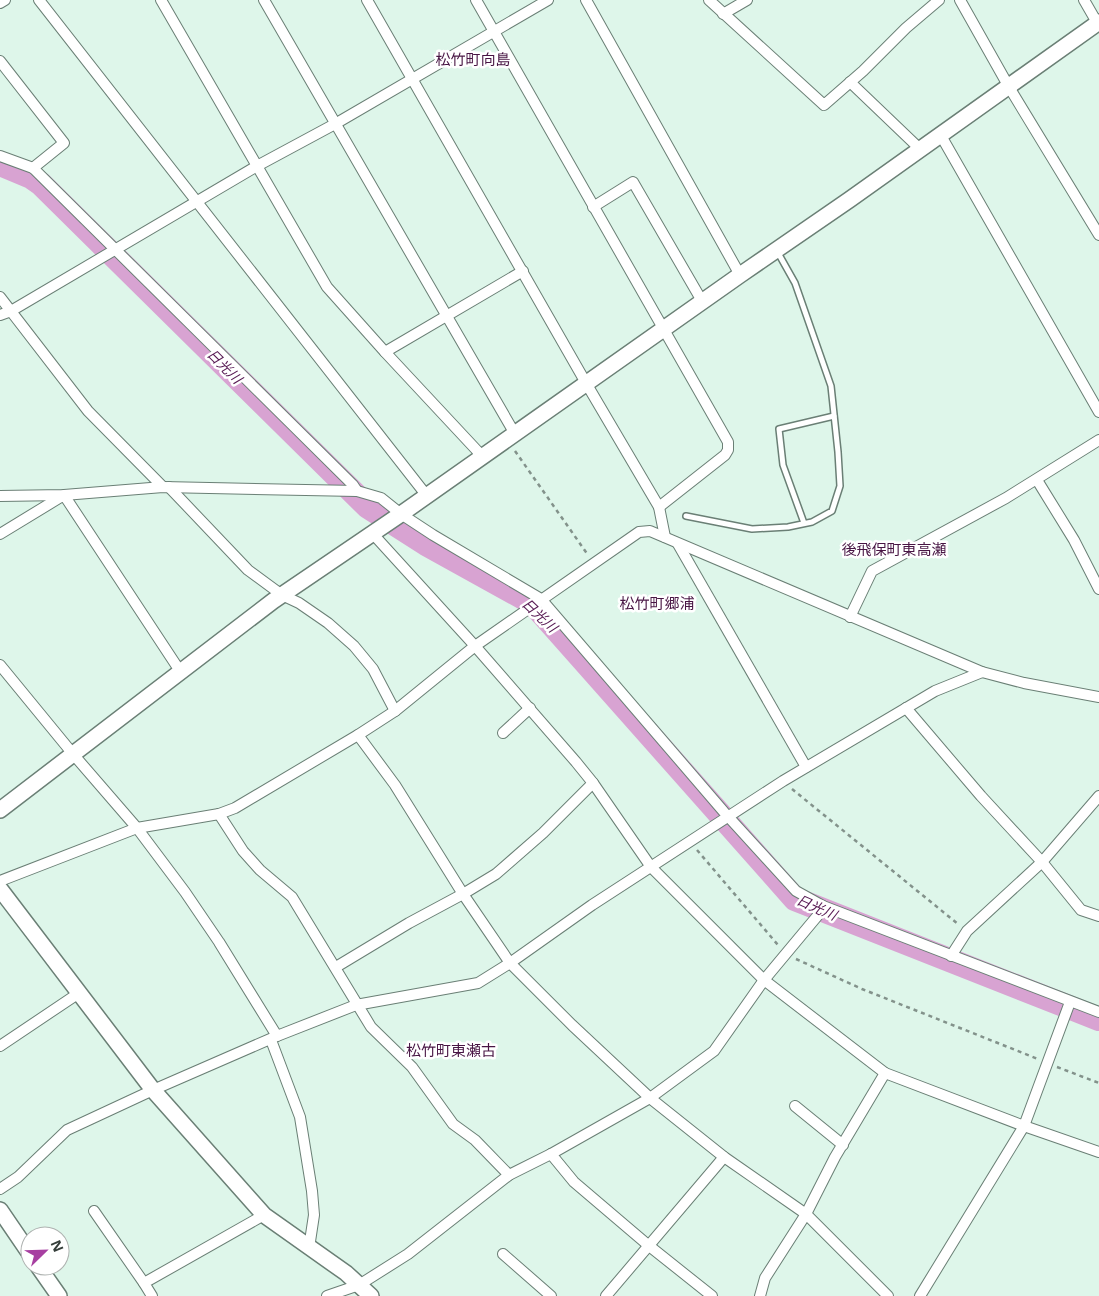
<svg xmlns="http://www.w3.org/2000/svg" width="1099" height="1296" font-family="'Noto Sans','Noto Sans JP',sans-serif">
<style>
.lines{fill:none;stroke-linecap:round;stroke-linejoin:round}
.river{stroke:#d8a3d2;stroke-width:24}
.lane-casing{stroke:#6a7f75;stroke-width:8}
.street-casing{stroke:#6a7f75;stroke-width:12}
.secondary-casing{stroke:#6a7f75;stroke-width:18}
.path{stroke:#83928b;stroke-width:2.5;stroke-dasharray:4 4;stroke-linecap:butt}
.lane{stroke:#fff;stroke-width:5}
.street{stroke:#fff;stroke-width:10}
.secondary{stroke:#fff;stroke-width:15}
.labels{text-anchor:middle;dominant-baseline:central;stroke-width:5;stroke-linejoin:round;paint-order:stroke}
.water-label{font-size:14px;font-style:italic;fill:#561852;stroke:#fff}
.quarter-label{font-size:15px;fill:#481544;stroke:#fff}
</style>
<rect width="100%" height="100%" fill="#def6ea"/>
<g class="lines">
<path class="river" d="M0 164 31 177 41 184 368 507 426 544 529 601 539 610 795 899 1099 1019"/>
<g class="lane-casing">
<g id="lane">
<path d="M686 516 752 529 788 527 812 522 832 511 840 486 838 452 831 386 795 283 777 251"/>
<path d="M804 523 783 465 779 429 834 416"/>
</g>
</g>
<g class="street-casing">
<g id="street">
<path d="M39 0 427 496"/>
<path d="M161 0 327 287 385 352 483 457"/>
<path d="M264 0 515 434"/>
<path d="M367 0 586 383 659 507 665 537"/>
<path d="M476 0 728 442V450L725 455 659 507"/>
<path d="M586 0 740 275"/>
<path d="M709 0 824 105 863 71 906 28 939 0"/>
<path d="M960 0 1009 87 1099 235"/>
<path d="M1084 0 1099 26"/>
<path d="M0 3 5 0"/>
<path d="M723 14 747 0"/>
<path d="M0 61 64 143 33 168"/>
<path d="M850 82 920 149"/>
<path d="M940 134 1099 412"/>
<path d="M0 156 33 168 353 485 357 491"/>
<path d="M593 207 633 182 702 301"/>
<path d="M0 297 88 411 163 487"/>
<path d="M0 315 11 311 257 166 335 124 548 0"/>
<path d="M385 352 523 271"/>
<path d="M1037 480 1074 540 1099 589"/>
<path d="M169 487 248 570 282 595 299 603 328 623 354 646 373 669 395 711"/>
<path d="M0 496 64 495 163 487 357 491 381 498 401 514 433 535 541 599 724 812 796 891 823 906 1099 1012"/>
<path d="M0 534 64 495 180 671"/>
<path d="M373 534 475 646 576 762 593 783 651 867 764 980 885 1073"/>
<path d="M678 544 806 767"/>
<path d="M850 617 872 571 1006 498 1099 440"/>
<path d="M0 665 73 754 137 828 185 892 219 942 277 1036"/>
<path d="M906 708 981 796 1042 862 1081 910 1099 916"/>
<path d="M503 733 530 708"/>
<path d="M358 735 395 785 463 894 510 963 572 1025 650 1098 724 1157 806 1214 888 1296"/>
<path d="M219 814 243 851 260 870 292 897 371 1027 412 1067 453 1124 475 1140 509 1175"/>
<path d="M0 881 137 828 219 814 235 808 358 735 395 711 475 646 639 532 650 531 982 672 1024 683 1099 697"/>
<path d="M951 956 967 931 1042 862 1099 796"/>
<path d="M336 967 409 923 463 894 496 874 543 833 593 783"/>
<path d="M271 1040 300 1117 312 1191 314 1215 309 1248"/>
<path d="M0 1046 79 993"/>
<path d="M795 1106 843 1145"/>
<path d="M551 1154 574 1182 648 1245 712 1296"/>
<path d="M0 1189 18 1177 67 1130 153 1090 277 1036 356 1005 478 983 510 963 592 905 783 781 935 691 982 672"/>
<path d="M94 1211 144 1283"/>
<path d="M503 1254 551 1296"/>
<path d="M152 1296 144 1283 264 1215"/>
<path d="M327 1296 359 1285 408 1254 509 1175 551 1154 650 1098 714 1051 764 980 819 914 823 906"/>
<path d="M606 1296 724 1157"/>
<path d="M760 1296 765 1278 806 1214 835 1157 885 1073 1024 1126 1099 1152"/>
<path d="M920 1296 1024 1126 1070 1002"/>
</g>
</g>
<g class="secondary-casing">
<g id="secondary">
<path d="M0 810 273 601 401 514 740 275 849 200 1099 22"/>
<path d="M0 889 153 1090 264 1215 346 1273 371 1296"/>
<path d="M0 1210 30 1254"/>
<path d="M38 1266 59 1296"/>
</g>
</g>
<g class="path">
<path d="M515 451 588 555"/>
<path d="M792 789 958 924"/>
<path d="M697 850 778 945"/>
<path d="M796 959 862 989 1038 1059"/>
<path d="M1057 1067 1099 1083"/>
</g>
<use href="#lane" class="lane"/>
<use href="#street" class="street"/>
<use href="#secondary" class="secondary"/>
</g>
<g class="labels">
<g class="water-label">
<text transform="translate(225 366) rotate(45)">日光川</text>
<text transform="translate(540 615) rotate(43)">日光川</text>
<text transform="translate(817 907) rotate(24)">日光川</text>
</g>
<g class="quarter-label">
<text x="473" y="59">松竹町向島</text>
<text x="894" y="549">後飛保町東高瀬</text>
<text x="657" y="603">松竹町郷浦</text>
<text x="451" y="1050">松竹町東瀬古</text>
</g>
</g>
<g transform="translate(45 1251) rotate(67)"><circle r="24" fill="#ffffff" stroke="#aeb2b0"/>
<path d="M0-4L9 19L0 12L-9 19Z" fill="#a73fa1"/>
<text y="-8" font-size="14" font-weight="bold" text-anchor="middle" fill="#353e3a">N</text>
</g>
</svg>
